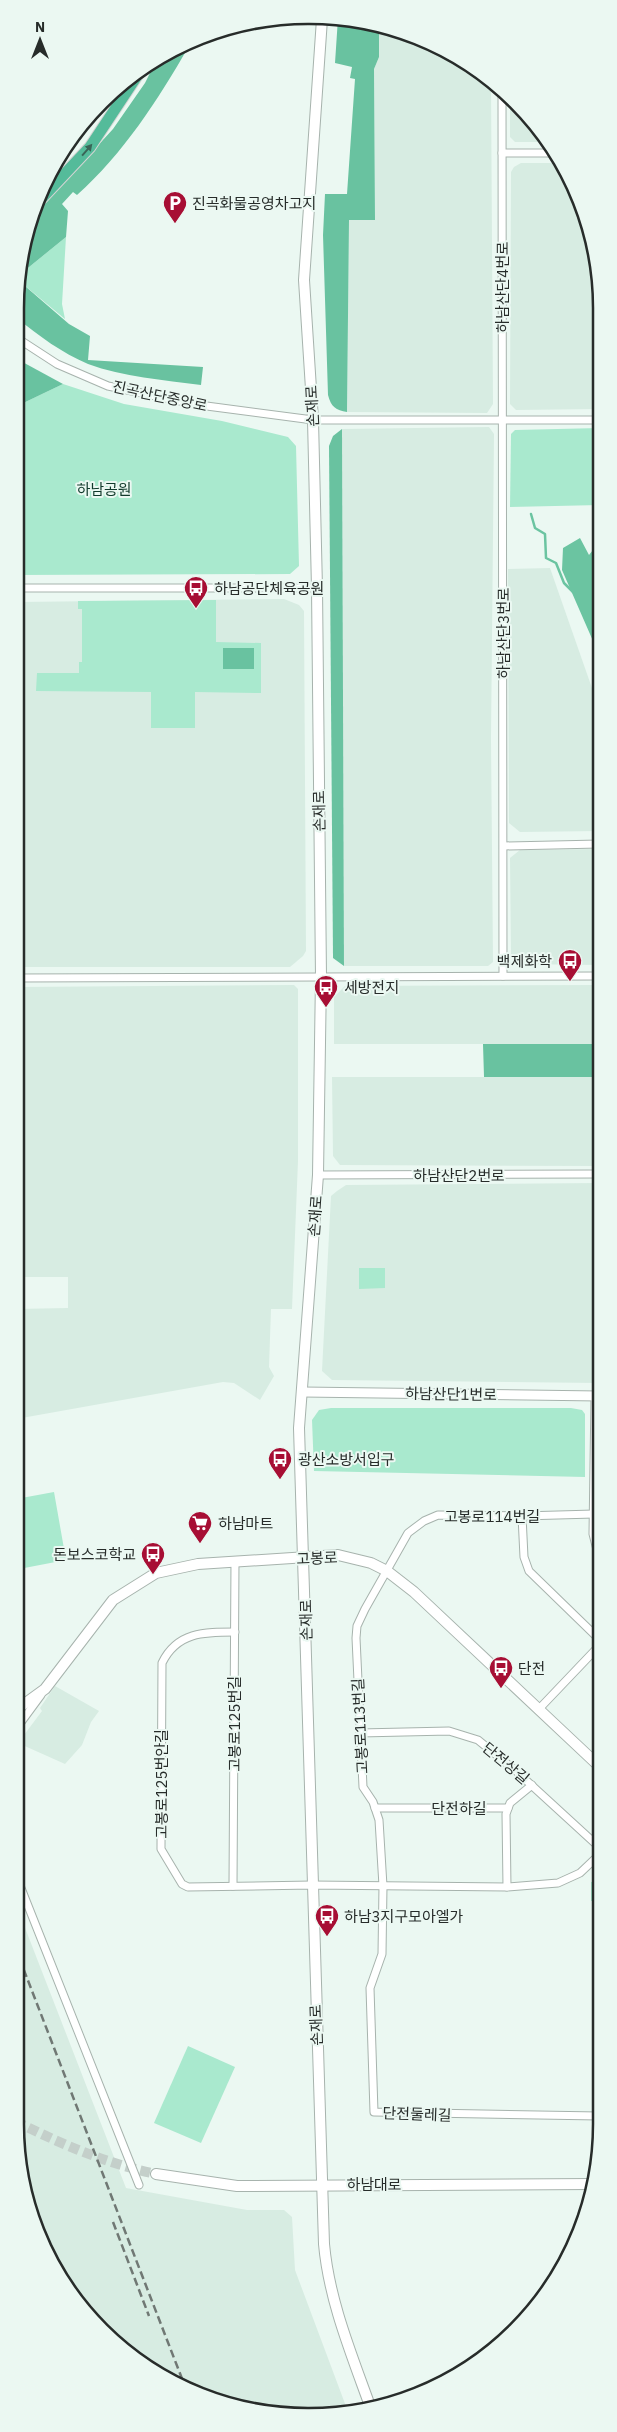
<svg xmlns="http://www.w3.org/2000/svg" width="617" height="2432" font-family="'IBM Plex Sans','Noto Sans KR',sans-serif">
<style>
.built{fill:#d7ece2}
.green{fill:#a9e9ce}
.forest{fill:#69c2a0}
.water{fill:#6bc4a1}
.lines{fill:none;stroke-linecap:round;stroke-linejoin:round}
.stream{stroke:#6bc4a1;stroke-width:2.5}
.secondary-tunnel{stroke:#c4cfca;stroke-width:10;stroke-dasharray:10 5;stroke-linecap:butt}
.minor-casing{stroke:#a7b3ad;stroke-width:9}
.tertiary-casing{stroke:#a7b3ad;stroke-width:11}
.secondary-casing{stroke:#a7b3ad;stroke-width:12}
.trunk-casing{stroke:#d4d5d4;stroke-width:13}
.minor{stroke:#fff;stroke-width:7}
.tertiary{stroke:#fff;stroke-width:9}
.secondary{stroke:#fff;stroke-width:10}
.trunk{stroke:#54bb9a;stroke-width:11}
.rail{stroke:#707874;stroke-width:2.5;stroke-dasharray:8 4;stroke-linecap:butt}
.oneway{fill:#396557}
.labels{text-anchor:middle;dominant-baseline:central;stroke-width:4;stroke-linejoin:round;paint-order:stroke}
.poi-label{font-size:15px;fill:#272c2a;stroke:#ebf8f2;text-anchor:start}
.street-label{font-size:15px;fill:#272c2a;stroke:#ebf8f2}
.park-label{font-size:15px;fill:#113a2c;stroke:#ebf8f2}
.rim{fill:none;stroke:#272c2a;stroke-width:2.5}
</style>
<rect width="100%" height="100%" fill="#ebf8f2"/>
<g class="built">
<path d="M379 27 439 45 491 83 493 404 487 413 347 412 349 219 375 220 374 69 379 57Z"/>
<path d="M510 96 516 101 545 142H515L510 137Z"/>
<path d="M521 163H560L572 179 600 270V409L516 410 510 404 511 172 514 167Z"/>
<path d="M489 427 494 434 491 739 493 962 488 966H344L342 429Z"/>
<path d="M550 568 600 711 599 831 520 832 509 823 508 569Z"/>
<path d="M284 599 299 605 304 611 306 951 303 956 290 967H17V602Z"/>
<path d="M599 849V965L515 964 511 957 510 858 520 850Z"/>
<path d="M294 985 298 989V1161L292 1309H271L269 1367 274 1376 260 1400 234 1383 223 1382 16 1419V1309L68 1308V1277H16L17 987Z"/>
<path d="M599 985V1044H334V997L345 986Z"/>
<path d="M332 1077H599V1166L340 1165 333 1156Z"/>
<path d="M599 1183V1383L332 1380 322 1371 331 1196 337 1191 346 1185Z"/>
<path d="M55 1686 99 1711 91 1722 82 1745 65 1764 18 1743 42 1711 40 1708Z"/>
<path d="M15 1902 126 2188 247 2210H284L292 2217 295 2270 347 2409 289 2416 179 2387 88 2317 37 2236 15 2124Z"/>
</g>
<g class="green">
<path d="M66 237 62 304 65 319 18 280V276Z"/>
<path d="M63 384 124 404 222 421 288 437 296 446 299 566 290 574 17 575V406Z"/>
<path d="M600 428V505L510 507 511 434 515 430Z"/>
<path d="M216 600V642L261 643V693L195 692V728H151V692L36 691 37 673H79V662H82V609H78V601Z"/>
<path d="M359 1268H385V1288L359 1289Z"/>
<path d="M331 1408H571L582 1410 585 1414V1477L314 1471 312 1420 319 1410Z"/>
<path d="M54 1492 66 1560 19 1569 21 1586 16 1587V1499Z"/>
<path d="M599 1881V1901H591V1882Z"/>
<path d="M188 2046 235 2067 201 2143 154 2123Z"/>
</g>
<g class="forest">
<path d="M338 18H347L379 27V57L374 69 375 220H349L347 412C336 410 331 407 328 395L323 235 325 194H347L355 79 350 78 352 67 335 63Z"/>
<path d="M189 46C158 100 123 154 77 195L73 192 62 204 68 211 66 237 18 276V270L37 212 113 129 145 83 155 63Z"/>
<path d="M18 280 69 324 90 336 88 360 203 367 201 385C164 380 123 377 88 364 62 353 39 336 17 318Z"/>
<path d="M17 359 63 384 17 406Z"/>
<path d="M342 429 344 966 333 958 329 446 333 436Z"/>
<rect x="223" y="648" width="31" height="21"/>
<path d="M483 1044H599V1077H484Z"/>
</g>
<path class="water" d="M580 538 589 555 600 541V657L562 570 563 548Z"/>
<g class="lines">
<path class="stream" d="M531 514 535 528 545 534 546 558 556 563 564 583 573 592"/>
<path class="secondary-tunnel" d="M15 2121C61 2144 105 2163 156 2174"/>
<g class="minor-casing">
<g id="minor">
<path d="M502 91 503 976"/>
<path d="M502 153H553"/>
<path d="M17 338 57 364 108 386 199 405 313 420H600"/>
<path d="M17 588H317"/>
<path d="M504 846 599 844"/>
<path d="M17 978 599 976"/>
<path d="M318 1175 599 1174"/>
<path d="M595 1396 593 1534 599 1558"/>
<path d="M594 1514 522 1516 438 1515 424 1521 408 1533 365 1609 357 1626 356 1638 363 1787 373 1802 379 1820 383 1886 382 1954 370 1988 374 2112 599 2116"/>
<path d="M522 1516 524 1557 529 1571 599 1639"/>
<path d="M235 1632C204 1632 177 1632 162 1663L161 1849 182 1884 188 1887 312 1885 507 1887 558 1883 580 1873 599 1855"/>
<path d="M538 1710 599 1646"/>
<path d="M16 1729 41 1695"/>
<path d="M360 1733 449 1731 478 1740 516 1771 599 1847"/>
<path d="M375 1808H508"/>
<path d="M15 1873 139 2185"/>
<path d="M233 1886 235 1561"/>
<path d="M507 1887 506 1814 510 1803 532 1785"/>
</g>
</g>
<g class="tertiary-casing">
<path id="tertiary" d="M303 1392 599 1396"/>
</g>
<g class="secondary-casing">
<g id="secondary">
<path d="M322 19 304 280 313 420 317 588 321 977 318 1175 299 1428 324 2244C329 2300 351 2353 370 2406"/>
<path d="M16 1710 45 1689 113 1600 156 1573 198 1564 338 1555 371 1563 387 1571 414 1592 599 1766"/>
<path d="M156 2174 237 2186 592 2184"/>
</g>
</g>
<g class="trunk-casing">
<path id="trunk" d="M42 198 90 147 141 70"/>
</g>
<use href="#minor" class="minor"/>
<use href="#tertiary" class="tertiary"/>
<use href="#secondary" class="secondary"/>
<use href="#trunk" class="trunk"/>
<g class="rail">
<path d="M15 1947 186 2389"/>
<path d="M113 2222 149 2316"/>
</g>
</g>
<defs><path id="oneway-solid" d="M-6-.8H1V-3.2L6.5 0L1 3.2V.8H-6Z" transform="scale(1.25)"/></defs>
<use class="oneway" href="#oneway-solid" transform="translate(87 150) rotate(-49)"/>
<defs>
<g id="parking-pin" transform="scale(1.25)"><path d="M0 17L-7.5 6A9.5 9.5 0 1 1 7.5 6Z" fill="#a70e34" stroke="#ebf8f2"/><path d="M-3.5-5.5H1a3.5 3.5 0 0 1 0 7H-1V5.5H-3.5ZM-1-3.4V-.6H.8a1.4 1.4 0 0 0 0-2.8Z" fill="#fff"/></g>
<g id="bus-pin" transform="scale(1.25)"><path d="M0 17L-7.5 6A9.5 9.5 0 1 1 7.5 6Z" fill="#a70e34" stroke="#ebf8f2"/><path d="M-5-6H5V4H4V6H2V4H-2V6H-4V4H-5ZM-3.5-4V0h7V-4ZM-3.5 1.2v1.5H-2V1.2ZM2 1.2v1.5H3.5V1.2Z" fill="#fff"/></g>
<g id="supermarket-pin" transform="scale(1.25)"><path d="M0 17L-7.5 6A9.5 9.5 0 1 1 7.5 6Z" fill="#a70e34" stroke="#ebf8f2"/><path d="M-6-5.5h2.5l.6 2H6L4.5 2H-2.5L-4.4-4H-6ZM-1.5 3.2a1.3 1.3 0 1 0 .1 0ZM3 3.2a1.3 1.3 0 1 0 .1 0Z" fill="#fff"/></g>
</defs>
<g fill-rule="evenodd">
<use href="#parking-pin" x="175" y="203"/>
<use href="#bus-pin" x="196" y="588"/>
<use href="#bus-pin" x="570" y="961"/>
<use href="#bus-pin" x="326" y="987"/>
<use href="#bus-pin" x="280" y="1459"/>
<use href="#supermarket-pin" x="200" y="1523"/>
<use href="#bus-pin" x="153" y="1554"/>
<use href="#bus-pin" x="501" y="1668"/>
<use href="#bus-pin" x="327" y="1916"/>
</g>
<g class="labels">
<g class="poi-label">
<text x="192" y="203">진곡화물공영차고지</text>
<text x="214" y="588">하남공단체육공원</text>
<text x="552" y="961" text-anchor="end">백제화학</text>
<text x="344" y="987">세방전지</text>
<text x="298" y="1459">광산소방서입구</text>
<text x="218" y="1523">하남마트</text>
<text x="136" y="1554" text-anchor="end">돈보스코학교</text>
<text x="518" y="1668">단전</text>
<text x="344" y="1916">하남3지구모아엘가</text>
</g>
<g class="street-label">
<text transform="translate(502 287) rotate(-90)">하남산단4번로</text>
<text transform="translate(160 396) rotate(12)">진곡산단중앙로</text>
<text transform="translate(312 406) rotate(-93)">손재로</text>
<text transform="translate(503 633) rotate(-90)">하남산단3번로</text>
<text transform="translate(319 811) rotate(-91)">손재로</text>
<text x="459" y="1175">하남산단2번로</text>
<text transform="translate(315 1216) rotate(-86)">손재로</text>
<text transform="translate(451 1394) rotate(1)">하남산단1번로</text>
<text x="492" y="1516">고봉로114번길</text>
<text transform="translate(317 1558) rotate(-2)">고봉로</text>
<text transform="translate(306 1620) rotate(-91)">손재로</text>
<text transform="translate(234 1724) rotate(-90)">고봉로125번길</text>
<text transform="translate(360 1726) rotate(-93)">고봉로113번길</text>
<text transform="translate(506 1763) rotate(40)">단전상길</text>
<text transform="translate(161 1784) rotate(-90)">고봉로125번안길</text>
<text x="459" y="1808">단전하길</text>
<text transform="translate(316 2025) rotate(-92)">손재로</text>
<text transform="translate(417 2114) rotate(2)">단전둘레길</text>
<text x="374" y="2184">하남대로</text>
</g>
<g class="park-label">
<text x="104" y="489">하남공원</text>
</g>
</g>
<path d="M0 0H617V2432H0ZM308 24H309A284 284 0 0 1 593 308V2124A284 284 0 0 1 309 2408H308A284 284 0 0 1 24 2124V308A284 284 0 0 1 308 24Z" fill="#ebf8f2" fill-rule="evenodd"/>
<path class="rim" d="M308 24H309A284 284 0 0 1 593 308V2124A284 284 0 0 1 309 2408H308A284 284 0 0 1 24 2124V308A284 284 0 0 1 308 24Z"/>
<g transform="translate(40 40)" stroke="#ebf8f2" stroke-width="4" paint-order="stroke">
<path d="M0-4L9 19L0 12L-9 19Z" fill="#272c2a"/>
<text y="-8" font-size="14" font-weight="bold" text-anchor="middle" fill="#272c2a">N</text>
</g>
</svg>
